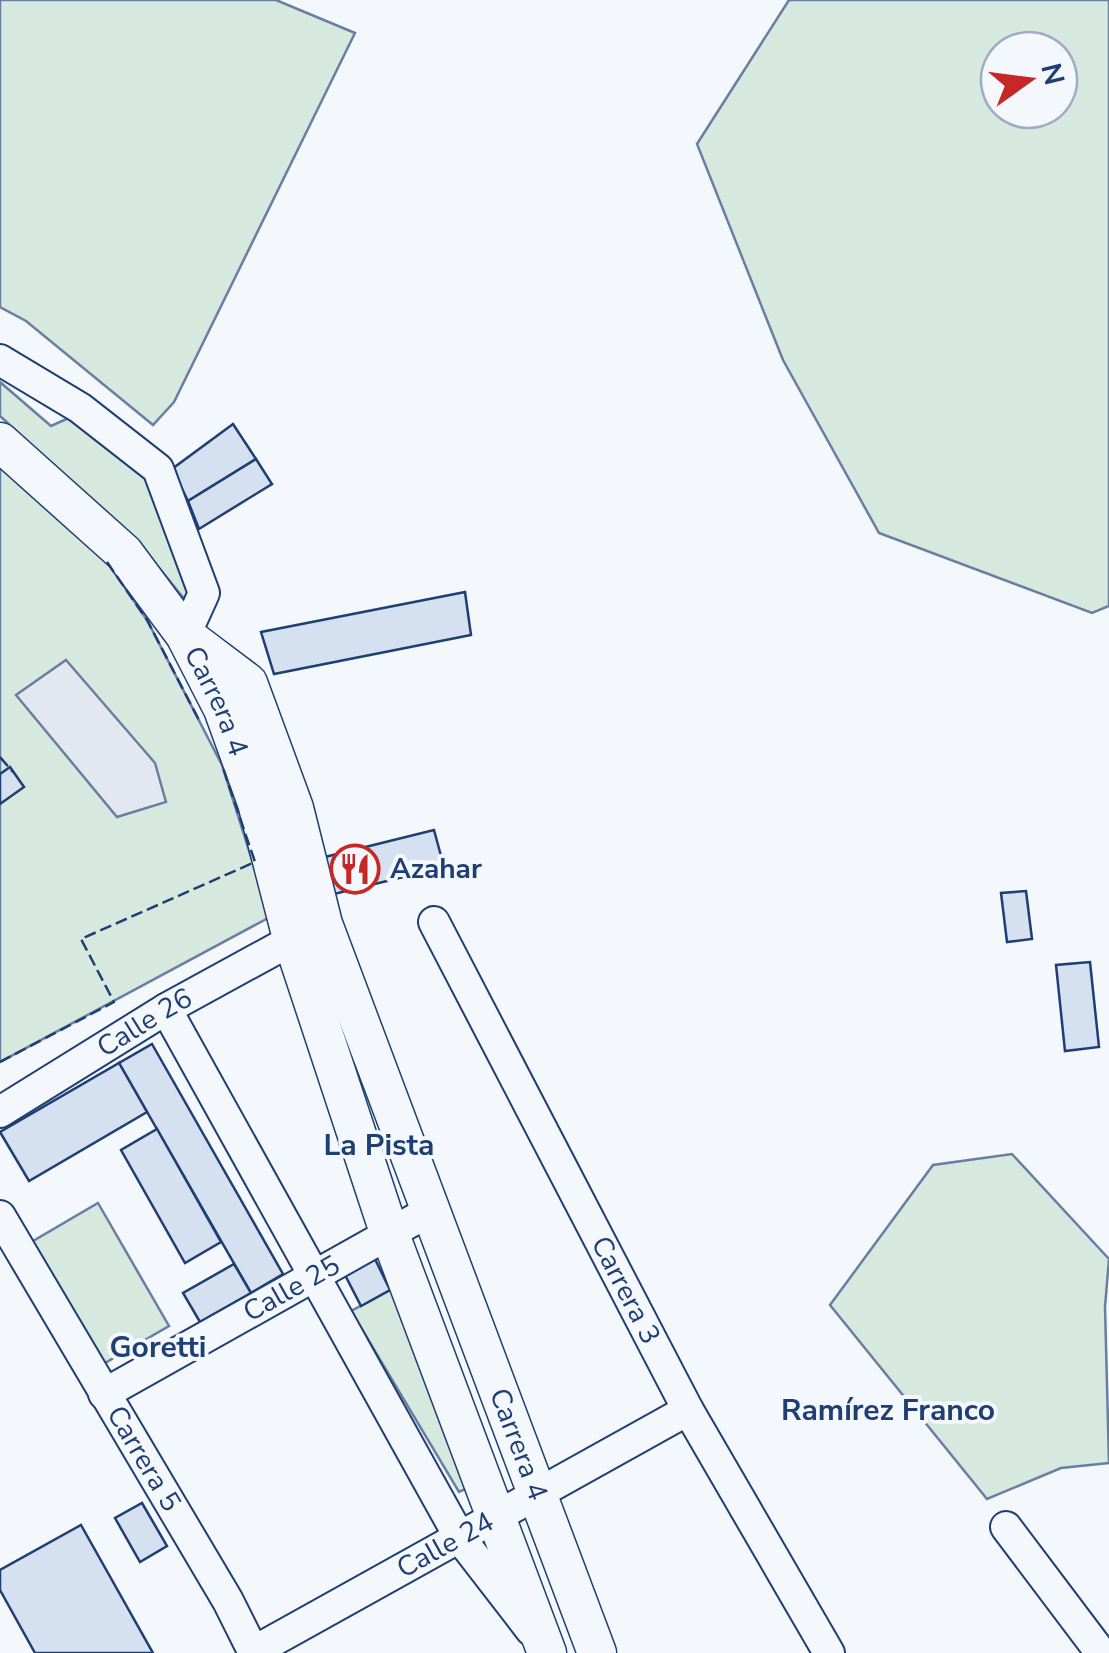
<svg xmlns="http://www.w3.org/2000/svg" width="1109" height="1653" font-family="'Nunito Sans',sans-serif">
<style>
.green{fill:#d7e8df;stroke:#687fa3;stroke-width:2.5;fill-rule:evenodd}
.parking{fill:#e3e8f0;stroke:#687fa3;stroke-width:2.5}
.building{fill:#d5e0f0;stroke:#1d3f73;stroke-width:2.5}
.lines{fill:none;stroke-linecap:round;stroke-linejoin:round}
.minor-casing{stroke:#1d3f73;stroke-width:34}
.major-casing{stroke:#1d3f73;stroke-width:41}
.minor{stroke:#f4f7fb;stroke-width:30}
.major{stroke:#f4f7fb;stroke-width:38}
.fence{stroke:#1d3f73;stroke-width:2.5;stroke-dasharray:12 5;stroke-linecap:butt}
.labels{text-anchor:middle;dominant-baseline:central;stroke-width:8;stroke-linejoin:round;paint-order:stroke}
.street-label{font-size:28px;fill:#1d3f73;stroke:#f4f7fb}
.poi-label{font-size:28px;font-weight:bold;fill:#1d3f73;stroke:#f4f7fb;text-anchor:start}
.neighbourhood-label{font-size:30px;font-weight:bold;fill:#1d3f73;stroke:#f4f7fb}
</style>
<rect width="100%" height="100%" fill="#f4f7fb"/>
<g class="green">
<path d="M0 0H276L355 33 174 402 153 425 26 321 0 307Z"/>
<path d="M789 0H1109V606L1092 613 879 533 783 360 697 144ZM999 50H1059V110H999Z"/>
<path d="M0 382 51 426 73 416 154 481 192 588 186 601 138 542 0 416Z"/>
<path d="M0 463 108 563 147 620 222 765 270 917 0 1062Z"/>
<path d="M1012 1154 1109 1259 1105 1307 1109 1463 1061 1468 987 1499 830 1305 933 1165Z"/>
<path d="M98 1203 169 1326 98 1367 28 1244Z"/>
<path d="M396 1287 472 1486 459 1492 351 1311Z"/>
</g>
<path class="parking" d="M66 660 155 763 166 802 117 817 16 695Z"/>
<g class="building">
<path d="M233 424 256 459 188 501 172 469Z"/>
<path d="M256 459 272 484 199 529 188 501Z"/>
<path d="M465 592 471 635 274 674 261 632Z"/>
<path d="M10 767 24 787 0 804V774Z"/>
<path d="M434 830 444 867 334 894 325 857Z"/>
<path d="M1026 891 1032 939 1007 942 1001 893Z"/>
<path d="M1090 962 1099 1047 1065 1051 1056 965Z"/>
<path d="M152 1044 283 1274 251 1293 119 1063Z"/>
<path d="M119 1063 147 1112 29 1181 0 1132Z"/>
<path d="M157 1129 221 1242 185 1263 121 1150Z"/>
<path d="M375 1259 390 1290 361 1306 345 1275Z"/>
<path d="M234 1264 251 1293 200 1322 183 1293Z"/>
<path d="M142 1503 167 1546 140 1562 115 1518Z"/>
<path d="M81 1525 153 1653H35L0 1590V1570Z"/>
</g>
<g class="lines">
<g class="minor-casing">
<g id="minor">
<path d="M0 360 80 408 158 469 204 593 185 635"/>
<path id="s1" d="M434 922 688 1410 829 1653"/>
<path d="M166 1009 460 1538 531 1630"/>
<path id="s2" d="M0 1112 166 1009 312 929"/>
<path id="s3" d="M0 1216 228 1601 254 1653"/>
<path id="s4" d="M104 1394 428 1212"/>
<path d="M1006 1527 1101 1653"/>
<path id="s5" d="M253 1652 688 1410"/>
</g>
</g>
<g class="major-casing">
<g id="major">
<path id="s6" d="M0 442 124 553 185 635 223 709 257 803 292 938 389 1232 547 1653"/>
<path id="s7" d="M195 643 248 683 294 808 323 924 597 1653"/>
</g>
</g>
<use href="#minor" class="minor"/>
<use href="#major" class="major"/>
<g class="fence">
<path d="M107 562 147 620 200 722"/>
<path d="M0 757 13 772"/>
<path d="M0 1062 114 1002 81 939 255 862 222 765"/>
</g>
</g>
<defs>
<g id="restaurant-ring" transform="scale(2.5)"><circle r="9.5" fill="#f4f7fb" stroke="#c62828" stroke-width="1.5"/><path d="M-5-6h1v4h1v-4h1v4h1v-4h1v5L-1.5 .5V6h-2V.5L-5-1ZM5-6V6H3V1.5H1.5Q1.5-4 5-6Z" fill="#c62828"/></g>
</defs>
<g fill-rule="evenodd">
<use href="#restaurant-ring" x="355" y="869"/>
</g>
<g class="labels">
<g class="street-label">
<text stroke="none"><textPath href="#s6" startOffset="342">Carrera 4</textPath></text>
<text stroke="none"><textPath href="#s2" startOffset="170">Calle 26</textPath></text>
<text stroke="none"><textPath href="#s4" startOffset="215">Calle 25</textPath></text>
<text stroke="none"><textPath href="#s1" startOffset="415">Carrera 3</textPath></text>
<text stroke="none"><textPath href="#s7" startOffset="875">Carrera 4</textPath></text>
<text stroke="none"><textPath href="#s3" startOffset="282">Carrera 5</textPath></text>
<text stroke="none"><textPath href="#s5" startOffset="220">Calle 24</textPath></text>
</g>
<g class="poi-label">
<text x="390" y="869">Azahar</text>
</g>
<g class="neighbourhood-label">
<text x="379" y="1145">La Pista</text>
<text x="158" y="1347">Goretti</text>
<text x="888" y="1410">Ramírez Franco</text>
</g>
</g>
<g transform="translate(1029 80) rotate(76)"><circle r="48" fill="#f4f7fb" stroke="#9eadc5" stroke-width="2.5"/>
<path d="M0-8L18 38L0 25L-18 38Z" fill="#c62828"/>
<text y="-15" font-size="28" font-weight="bold" text-anchor="middle" fill="#1d3f73">N</text>
</g>
</svg>
